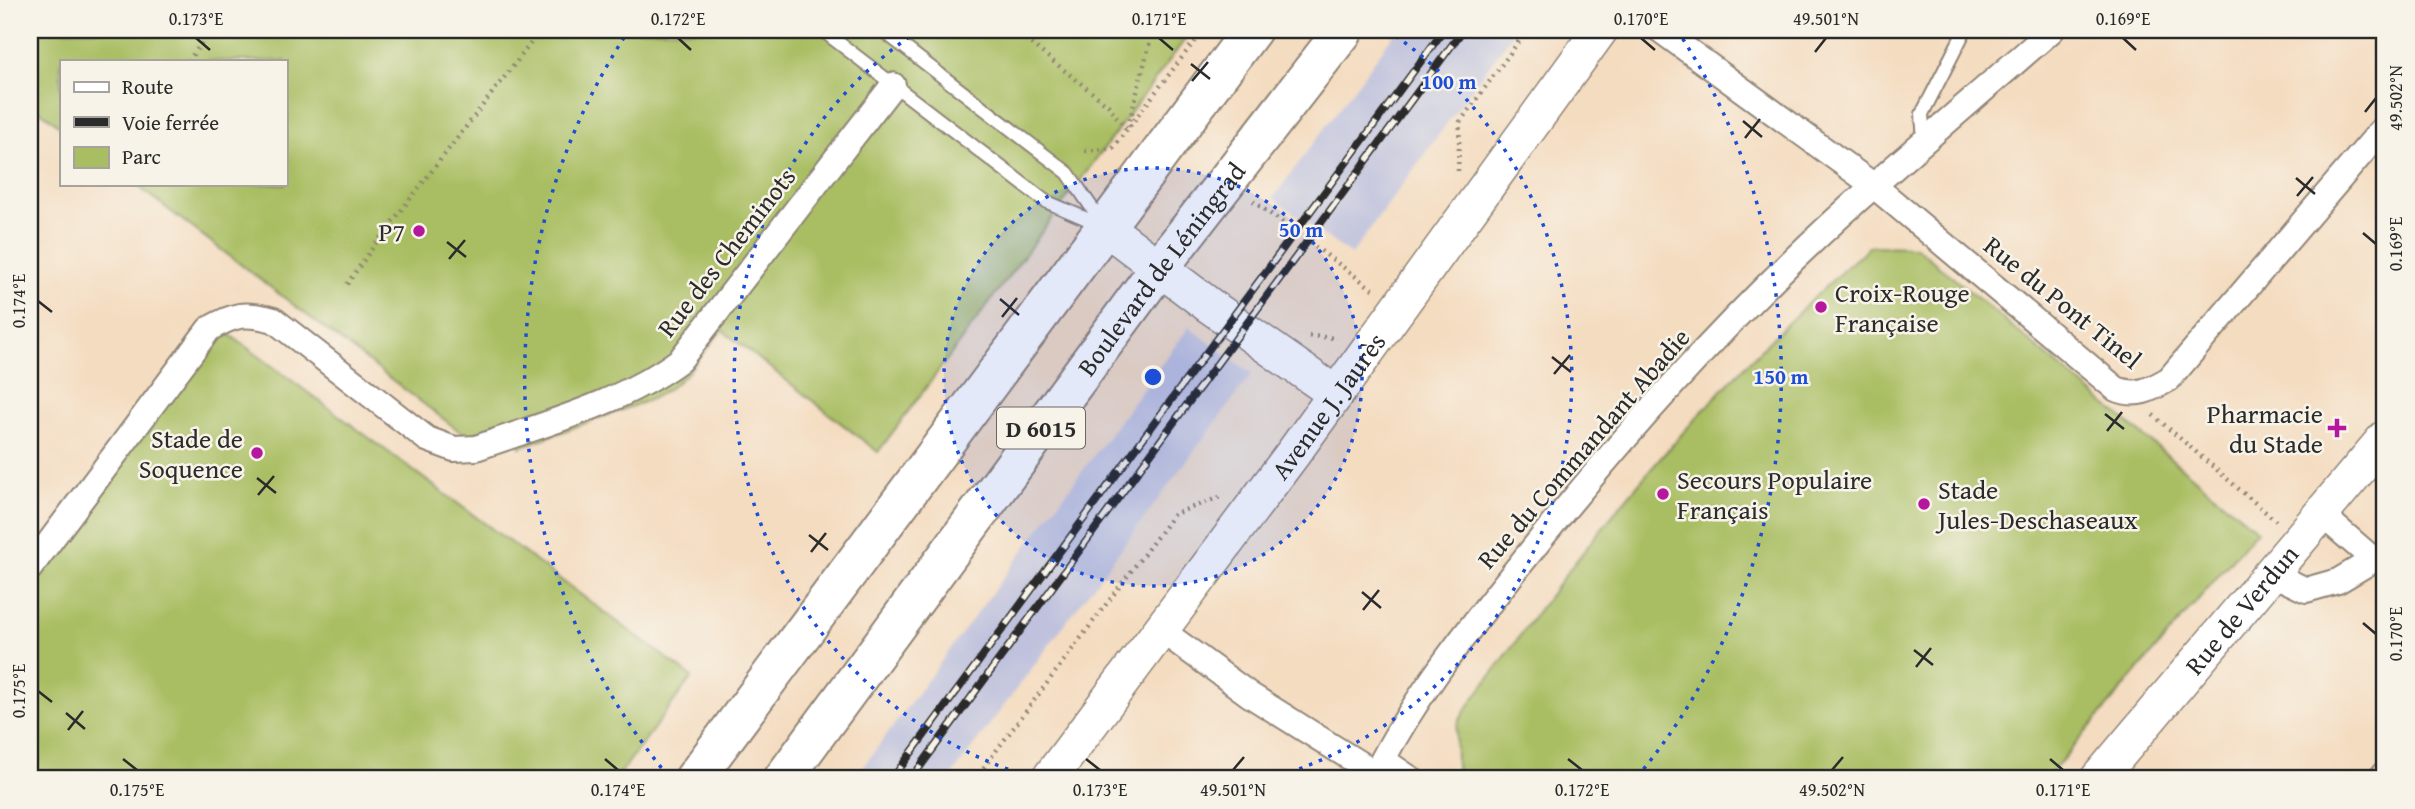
<svg xmlns="http://www.w3.org/2000/svg" width="2415" height="809" font-family="'Gentium Book Plus',serif">
<style>
.industrial{fill:#c0c2dd}
.green{fill:#a9be62;stroke:#6a7446;stroke-width:2}
.lines{fill:none;stroke-linecap:round;stroke-linejoin:round}
.lane-casing{stroke:#908476;stroke-width:16}
.street-casing{stroke:#908476;stroke-width:28}
.secondary-casing{stroke:#908476;stroke-width:38}
.primary-casing{stroke:#908476;stroke-width:42}
.path{stroke:#908476;stroke-width:4.5;stroke-dasharray:2 5;stroke-linecap:butt}
.lane{stroke:#fff;stroke-width:12}
.street{stroke:#fff;stroke-width:24}
.secondary{stroke:#fff;stroke-width:35}
.primary{stroke:#fff;stroke-width:38}
.rail-casing{stroke:#2b2b2b;stroke-width:8}
.rail{stroke:#f7f3e8;stroke-width:5;stroke-dasharray:16;stroke-linecap:butt}
.ticks{fill:none;stroke:#2b2b2b;stroke-width:2.5}
.ring{fill:none;stroke:#1d4ed8;stroke-width:3.5;stroke-dasharray:3.5 7}
.poi-dot{fill:#b5179e;stroke:#f7f3e8;stroke-width:2.5}
.labels{text-anchor:middle;dominant-baseline:central;stroke-width:5;stroke-linejoin:round;paint-order:stroke}
.shield{fill:#f7f3e8;stroke:#686764;stroke-width:2}
.shield-label{font-size:24px;font-weight:bold;fill:#2b2b2b}
.poi-label{font-size:26px;fill:#2b2b2b;stroke:#f7f3e8;text-anchor:end}
.street-label{font-size:26px;fill:#2b2b2b;stroke:#f7f3e8}
.centre{fill:#1d4ed8;stroke:#f7f3e8;stroke-width:3.5}
.ring-label{font-size:21px;text-anchor:middle;font-weight:bold;fill:#1d4ed8;stroke:#f7f3e8;stroke-width:5;stroke-linejoin:round;paint-order:stroke}
.neatline{fill:none;stroke:#2b2b2b;stroke-width:2.5}
.ticks-label{font-size:18px;text-anchor:middle;fill:#2b2b2b}
</style>
<rect width="100%" height="100%" fill="#f7f3e8"/>
<filter id="ink" filterUnits="userSpaceOnUse"><feTurbulence type="fractalNoise" baseFrequency=".0143" numOctaves="2"/><feDisplacementMap in="SourceGraphic" scale="14" xChannelSelector="R" yChannelSelector="G"/><feConvolveMatrix kernelMatrix="1 2 1 2 8 2 1 2 1" color-interpolation-filters="sRGB"/></filter>
<filter id="wash" filterUnits="userSpaceOnUse"><feTurbulence type="fractalNoise" baseFrequency=".00686" numOctaves="4" result="noise"/><feDisplacementMap in="SourceGraphic" scale="28" xChannelSelector="R" yChannelSelector="G"/><feGaussianBlur stdDeviation="1.57" result="paint"/><feColorMatrix in="noise" values="0 0 0 0 0 0 0 0 0 0 0 0 0 0 0 0 0 1.4 0 .05"/><feComposite in="paint" operator="in"/></filter>
<g filter="url(#wash)">
<rect width="100%" height="100%" fill="#f4dcc0"/>
<g class="industrial">
<path d="M1397 30H1515L1351 255 1273 198Z"/>
<path d="M1189 327 1252 374 949 779H854Z"/>
</g>
<g class="green">
<path d="M30 30H1192L878 452 722 330 687 373 670 388 649 400 520 447 510 424 467 437 135 184H285V61H61V127L30 103Z"/>
<path d="M1870 246 1916 247 2257 530 2046 779H1456C1457 763 1454 742 1457 726 1459 716 1493 673 1502 661 1608 510 1732 369 1870 246Z"/>
<path d="M218 326 692 677 616 779H30V580Z"/>
</g>
</g>
<g filter="url(#ink)">
<g class="lines">
<g class="lane-casing">
<g id="lane">
<path d="M822 30 1045 201 1101 225"/>
<path d="M882 30 1068 173 1103 224"/>
<path d="M1924 141 1922 114 1965 30"/>
</g>
</g>
<g class="street-casing">
<g id="street">
<path d="M1660 30 1873 185 2116 389C2137 397 2150 390 2169 379L2385 126"/>
<path d="M2322 515 2374 560"/>
<path d="M30 568 209 329C235 314 245 312 274 320L427 439 454 449 476 448C544 424 622 403 680 360L893 85"/>
<path d="M2271 573 2306 590 2338 581 2385 553"/>
<path d="M1161 630 1250 695 1376 774"/>
<path d="M1383 760 1411 779"/>
<path d="M1373 779C1411 700 1468 630 1523 561 1606 457 1695 355 1791 262 1875 181 1965 107 2052 30"/>
<path d="M2380 779 2385 773"/>
</g>
</g>
<g class="secondary-casing">
<g id="secondary">
<path d="M1105 227 1210 306 1336 394"/>
<path id="s1" d="M1049 779 1294 452 1600 30"/>
<path id="s2" d="M2098 779 2385 438"/>
</g>
</g>
<g class="primary-casing">
<g id="primary">
<path d="M694 779 1252 30"/>
<path id="s3" d="M783 779 1159 268 1344 30"/>
</g>
</g>
<g class="path">
<path d="M1013 30 1020 35 1153 31"/>
<path d="M1020 35 1109 106 1127 131"/>
<path d="M188 61 212 30"/>
<path d="M1128 127 1153 30"/>
<path d="M1085 151 1113 148 1203 30"/>
<path d="M1458 171 1460 122 1527 30"/>
<path d="M1253 201 1374 290"/>
<path d="M347 284 376 243 541 30"/>
<path d="M1309 336 1337 338"/>
<path d="M2153 415 2276 521"/>
<path d="M975 779 1174 514 1220 497"/>
</g>
<use href="#lane" class="lane"/>
<use href="#street" class="street"/>
<use href="#secondary" class="secondary"/>
<use href="#primary" class="primary"/>
<g class="rail-casing">
<g id="rail">
<path d="M892 779 1444 30"/>
<path d="M911 779 1463 30"/>
</g>
</g>
<use href="#rail" class="rail"/>
</g>
</g>
<path class="ticks" d="M196 38 210 50M678 38 691 50M1159 38 1173 50M1641 38 1655 50M2123 38 2136 50M1815 52 1826 38M1191 64 1210 79M1192 81 1208 62M2365 112 2376 98M1743 121 1762 137M1745 138 1760 119M2296 178 2315 194M2297 196 2313 177M2363 233 2376 244M447 242 466 257M449 259 465 240M1000 299 1019 315M38 301 52 312M1002 317 1017 298M1552 357 1571 372M1554 374 1570 355M2105 414 2124 429M2107 431 2122 412M257 478 276 493M258 495 274 476M809 535 828 550M811 552 826 533M1362 592 1381 608M1363 610 1379 590M2363 623 2376 634M1914 650 1933 665M1916 667 1931 648M38 691 52 702M66 713 85 729M68 730 83 711M123 759 137 770M605 759 618 770M1086 759 1100 770M1568 759 1582 770M2050 759 2063 770M1233 770 1244 757M1832 770 1843 757"/>
<circle cx="1153" cy="377" r="209" fill="#1d4ed8" fill-opacity=".12"/>
<g class="ring">
<circle cx="1153" cy="377" r="209"/>
<path d="M1038 779A418 418 0 0 1 919 30M1387 30A418 418 0 0 1 1268 779"/>
<path d="M668 776A628 628 0 0 1 629 30M1677 30A628 628 0 0 1 1638 776"/>
</g>
<g class="poi-dot">
<circle cx="419" cy="231" r="7"/>
<circle cx="1821" cy="307" r="7"/>
<path d="M2333.5 417.5h7v7h7v7h-7v7h-7v-7h-7v-7h7z"/>
<circle cx="257" cy="453" r="7"/>
<circle cx="1663" cy="494" r="7"/>
<circle cx="1924" cy="504" r="7"/>
</g>
<g class="labels">
<rect class="shield" x="997" y="407.5" width="88" height="41" rx="5"/>
<g class="shield-label">
<text x="1041" y="428">D 6015</text>
</g>
<g class="poi-label">
<text x="405" y="231">P7</text>
<text x="1835" y="292" text-anchor="start">Croix-Rouge<tspan x="1835" dy="30">Française</tspan></text>
<text x="2323" y="413">Pharmacie<tspan x="2323" dy="30">du Stade</tspan></text>
<text x="243" y="438">Stade de<tspan x="243" dy="30">Soquence</tspan></text>
<text x="1677" y="479" text-anchor="start">Secours Populaire<tspan x="1677" dy="30">Français</tspan></text>
<text x="1938" y="489" text-anchor="start">Stade<tspan x="1938" dy="30">Jules-Deschaseaux</tspan></text>
</g>
<g class="street-label">
<text transform="translate(726 252) rotate(-52)">Rue des Cheminots</text>
<text stroke="none"><textPath href="#s3" startOffset="635">Boulevard de Léningrad</textPath></text>
<text transform="translate(2063 302) rotate(39)">Rue du Pont Tinel</text>
<text stroke="none"><textPath href="#s1" startOffset="466">Avenue J. Jaurès</textPath></text>
<text transform="translate(1583 448) rotate(-49)">Rue du Commandant Abadie</text>
<text stroke="none"><textPath href="#s2" startOffset="222">Rue de Verdun</textPath></text>
</g>
</g>
<circle cx="1153" cy="377" r="10" class="centre"/>
<g class="ring-label">
<text x="1449" y="89">100 m</text>
<text x="1301" y="237">50 m</text>
<text x="1781" y="384">150 m</text>
</g>
<rect width="2415" height="809" fill="none" stroke="#f7f3e8" stroke-width="77"/>
<rect x="60" y="60" width="228" height="126" fill="#f7f3e8" stroke="#a5a39c" stroke-width="2"/>
<rect x="74" y="82" width="35" height="10" fill="#ffffff" stroke="#a5a39c" stroke-width="2"/>
<text x="122" y="94" font-size="21" fill="#2b2b2b">Route</text>
<rect x="74" y="117" width="35" height="10" fill="#2b2b2b" stroke="#a5a39c" stroke-width="2"/>
<text x="122" y="130" font-size="21" fill="#2b2b2b">Voie ferrée</text>
<rect x="74" y="147" width="35" height="21" fill="#a9be62" stroke="#a5a39c" stroke-width="2"/>
<text x="122" y="164" font-size="21" fill="#2b2b2b">Parc</text>
<rect x="38" y="38" width="2338" height="732" class="neatline"/>
<g class="ticks-label">
<text x="196" y="25">0.173°E</text>
<text x="678" y="25">0.172°E</text>
<text x="1159" y="25">0.171°E</text>
<text x="1641" y="25">0.170°E</text>
<text x="1826" y="25">49.501°N</text>
<text x="2123" y="25">0.169°E</text>
<text transform="translate(2396 98) rotate(-90)" y="6">49.502°N</text>
<text transform="translate(2396 244) rotate(-90)" y="6">0.169°E</text>
<text transform="translate(19 301) rotate(-90)" y="6">0.174°E</text>
<text transform="translate(2396 634) rotate(-90)" y="6">0.170°E</text>
<text transform="translate(19 691) rotate(-90)" y="6">0.175°E</text>
<text x="137" y="796">0.175°E</text>
<text x="618" y="796">0.174°E</text>
<text x="1100" y="796">0.173°E</text>
<text x="1233" y="796">49.501°N</text>
<text x="1582" y="796">0.172°E</text>
<text x="1832" y="796">49.502°N</text>
<text x="2063" y="796">0.171°E</text>
</g>
</svg>
